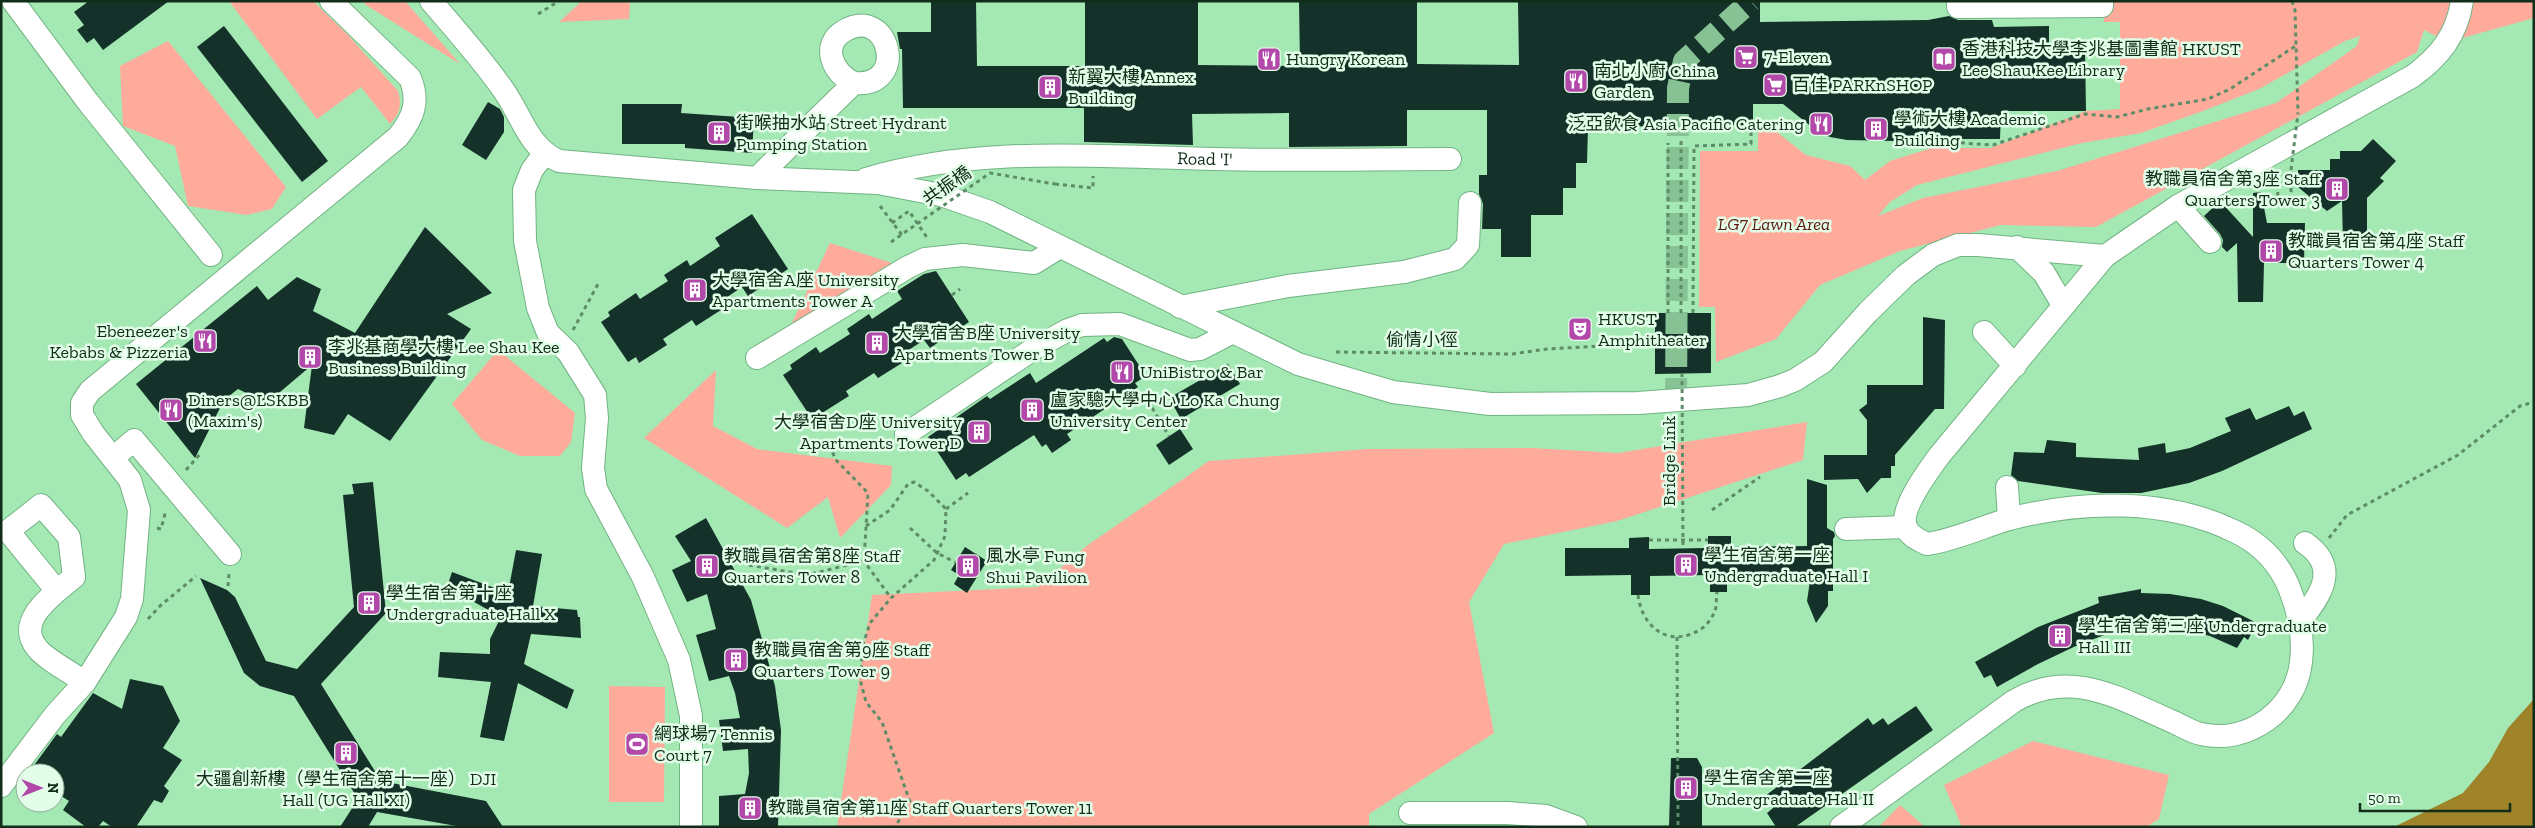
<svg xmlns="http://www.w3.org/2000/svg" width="2535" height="828" font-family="'Zilla Slab','Noto Sans TC',serif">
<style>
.green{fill:#ffab9b;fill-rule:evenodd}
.water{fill:#9f8329}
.building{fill:#143229}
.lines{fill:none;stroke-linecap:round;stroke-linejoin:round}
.minor-tunnel{stroke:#87c295;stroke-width:22;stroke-dasharray:22 11;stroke-linecap:butt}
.minor-casing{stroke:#72b483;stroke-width:24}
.path{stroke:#5c8c68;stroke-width:3;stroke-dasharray:4 4;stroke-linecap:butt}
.minor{stroke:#fff;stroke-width:22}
.path-bridge{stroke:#5c8c68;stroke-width:3;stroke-dasharray:4 4;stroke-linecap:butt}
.labels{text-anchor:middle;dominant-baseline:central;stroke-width:5;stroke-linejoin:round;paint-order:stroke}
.poi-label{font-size:18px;fill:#112c19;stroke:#e3fee8;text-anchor:start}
.street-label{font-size:18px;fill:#112c19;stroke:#e3fee8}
.park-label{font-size:18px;font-style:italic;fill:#5d180f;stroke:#e3fee8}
</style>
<rect width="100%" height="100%" fill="#a4e8b4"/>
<g class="green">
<path d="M229 1H313L348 35 398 91C402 106 400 113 390 124L361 87 317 119Z"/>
<path d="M362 1H405L460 64 366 5Z"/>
<path d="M582 1H630L629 19 559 22Z"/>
<path d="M2104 1H2534V18L2448 42 2424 30 2417 52 2096 227 2001 225 1900 251 1820 285 1776 339 1716 362 1715 307H1699L1700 151H1758V120H1768L1778 133 1806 155 1850 166 1865 180 1890 161 1932 148H1991L2086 111 2120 109V22H2104ZM2360 36 2357 46 2276 103 2057 171 1923 198 1878 216 1890 202 1917 185 2082 143 2141 133 2203 111 2259 89 2345 41Z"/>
<path d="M168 41 286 187 272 209 247 215 188 206 175 146 123 126 120 66Z"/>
<path d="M830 243 898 265 863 302 792 323Z"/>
<path d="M498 350 575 413 571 442 560 456H520L482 440 452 404Z"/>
<path d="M716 370 713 426 757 449 892 466 891 485 840 538 828 497 787 528 644 438Z"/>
<path d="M1807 422 1803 460 1617 521 1504 544 1469 602 1494 733 1369 814V827H837L872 595 1038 587 1088 545 1209 461 1368 449 1532 448 1618 453Z"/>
<path d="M609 686 665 687 664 802H609Z"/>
<path d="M2033 741 2169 775 2159 819 2146 827H1962L1944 785Z"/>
<path d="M1900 805 1925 827H1879Z"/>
</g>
<path class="water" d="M2534 699V827H2394L2463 793 2489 762 2508 728Z"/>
<g class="building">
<path d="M89 1H169L103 50 94 38 87 43 77 30 84 25 74 12Z"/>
<path d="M931 1H976L977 66H1085V1H1198V65L1300 66 1299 1H1417V64L1519 65 1518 1H1760V22L1928 20 1949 16 1958 20H1992L1994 27 2049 26V52H2085L2086 111H2001L2000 139H1936V133L1894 141 1847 140 1830 137 1813 128 1783 104H1753V125L1588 127 1587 163H1576V188H1563V215H1531V257H1501V229H1482L1483 204 1479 194V175H1487V110H1407V146L1289 147V113L1192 114 1193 145 1084 142V108H903L902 49H900L897 32H931Z"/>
<path d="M224 26 328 161 302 182 197 47Z"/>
<path d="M488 102 500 109 504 117V132L486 160 462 145Z"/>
<path d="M622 104H682L681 113 754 118 752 153 685 148V144H622Z"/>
<path d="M2373 139 2396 161 2380 178 2384 181 2367 198V242H2343L2342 201 2327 211 2298 187V170H2330V159H2340V151H2361Z"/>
<path d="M2261 192 2267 223H2305L2304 263H2264L2263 302H2238L2237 243 2227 252 2222 247 2223 240 2220 234 2204 216 2220 201 2253 237V193Z"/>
<path d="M752 214 788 269 748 296 742 287 717 304 721 310 696 326 692 320 663 339 667 345 639 363 636 357 628 362 601 322 610 316 608 312 636 293 640 299 668 281 664 275 687 260 690 266 720 246 715 238Z"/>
<path d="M425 227 492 293 447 314 471 329 390 441 348 414 334 435 304 428 312 365 267 403 238 389 224 400 195 458 136 384 257 286 268 300 297 277 321 289 313 311 355 333Z"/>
<path d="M936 271 969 322 930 348 924 340 898 357 902 363 878 378 874 373 846 391 849 396 822 413 819 409 810 416 783 375 792 369 790 365 816 347 820 353 850 334 847 329 869 314 872 319 902 299 897 291 924 274Z"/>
<path d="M1655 313H1711V373L1655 374Z"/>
<path d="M1923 317 1945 320 1944 409H1935L1895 455V466H1891V478H1881L1867 493 1858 479 1824 480V455H1867V420L1859 410 1867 404V385H1923Z"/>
<path d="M1114 337 1122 339 1146 376 1135 383 1138 387 1067 434 1071 440 1052 453 1046 444 1042 447 1034 435 969 477 966 473 956 480 928 437 987 396 990 399 1030 373 1036 383 1104 338 1107 342Z"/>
<path d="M1228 364 1240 384 1181 419 1169 398Z"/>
<path d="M2289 406 2294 416 2304 411 2312 429 2222 471 2189 483 2141 493H2102L2018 481 2011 475 2014 452 2044 453 2047 440 2076 443V457L2139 460 2138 448 2165 443 2166 453 2190 448 2231 431 2225 418 2250 408 2256 420Z"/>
<path d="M1180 429 1193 449 1169 465 1156 445Z"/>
<path d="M1807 479 1827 485V528L1834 532 1835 536 1833 539V591H1828V606L1816 623 1807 601 1811 574H1727V592H1710V575L1650 576V595H1631V575L1565 576V548H1629V538L1649 537V549L1708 548V536H1731V547L1807 546Z"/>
<path d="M373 482 386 613 321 684 381 781 486 801 503 827H462L377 812 368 827H340L358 799 294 696 260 686 244 673 200 578 227 590 235 597 266 661 297 669 354 607 343 495 354 494 352 484Z"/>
<path d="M706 518 751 600 775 686 781 730 778 827H719V796L745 794 749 773 748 749 723 751 719 720 740 718 735 693 729 676 709 681 696 635 716 629 707 594 687 602 672 570 691 561 675 536Z"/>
<path d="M965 547 987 561 967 593 954 584 959 575 951 570Z"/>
<path d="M516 550 542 554 533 606 577 610 578 617H580L581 638 531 634 524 664 574 690 567 709 518 683 504 741 480 737 491 682 438 677 440 652 490 654V639L501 617 447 587 452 572 508 593Z"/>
<path d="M2141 589V593L2170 594 2201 599 2223 606 2257 623 2248 640 2244 637 2237 648 2210 636 2173 627 2145 625 2121 629 2080 644 2038 664 1997 687 1991 675 1984 678 1975 662 2038 627 2099 603 2098 597Z"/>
<path d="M130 679 163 686 180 721 163 748 182 760 164 786 169 791 162 803 154 800 136 827H112L103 821 98 827H86L63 810 69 801 55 792V773H39L32 768 57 734 61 737 93 693 122 709Z"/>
<path d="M1916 706 1933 730 1795 827H1776L1767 813 1773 808 1765 796 1868 718 1873 725 1883 718 1888 725Z"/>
<path d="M1671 758H1697L1702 767V827H1669Z"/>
</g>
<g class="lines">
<path class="minor-tunnel" d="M1676 400 1678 88 1684 61 1751 1"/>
<g class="minor-casing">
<g id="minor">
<path d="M13 1 88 102 211 255"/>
<path d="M431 1C455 29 481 58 502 88 522 115 527 147 559 161L757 178 878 183 941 195 990 212 1298 364 1393 392 1490 404 1638 403 1748 395 1780 386 1795 380 1823 362 1868 312 1906 275 1933 255 1958 245H1978L2105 256"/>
<path d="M1958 1V7L2102 6V1"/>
<path d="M544 154 532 170 524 190 525 241 538 308 548 333 568 352 595 395 597 418 593 468 596 489 643 577 679 660 691 716V827"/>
<path d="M757 178 854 83C910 88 889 4 844 31 820 45 833 74 854 83"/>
<path id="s1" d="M866 179C979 145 1098 157 1215 159 1293 161 1372 159 1450 159"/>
<path d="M2178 206 2210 242"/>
<path d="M2017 247 2044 273 2063 305"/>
<path d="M1180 307 1288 286 1404 272 1455 259 1468 245 1470 203"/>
<path d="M1984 332 2015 366"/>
<path d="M757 358 908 267 925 259 963 255 1034 263 1060 247"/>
<path d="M906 434 1035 348 1068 330 1082 325 1120 324 1190 350 1200 349 1231 333"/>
<path d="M113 458 134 440 230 554"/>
<path d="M2007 487 2009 519"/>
<path d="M1846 529 1906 527"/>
<path d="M57 591 8 531 41 505 69 537 74 577C55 593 14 620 37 648 44 658 73 674 85 682"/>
<path d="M2299 622C2320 597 2341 568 2305 543"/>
<path d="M1 786 55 715 85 682 126 617 132 599 139 510 130 480 93 433 82 415V403L90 391 398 137C413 118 420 102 410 78L331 1"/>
<path d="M1410 813H1508L1546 816 1576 827"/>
<path d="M1841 827 2014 701C2071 668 2118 698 2171 721 2181 725 2191 732 2201 734 2248 745 2296 710 2301 662 2304 638 2299 613 2290 590 2280 564 2261 544 2236 532 2167 498 2082 500 2009 519 1982 527 1955 540 1927 544 1919 540 1909 536 1906 527 1899 509 1929 470 1939 456L2105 256 2178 206 2413 76C2440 56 2457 35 2462 1"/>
</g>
</g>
<g class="path">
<path d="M2292 1 2295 10 2298 113"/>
<path d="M538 14 559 1"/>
<path d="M1921 145 1948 142 1993 145 2085 114 2117 117 2148 109 2208 99 2230 89 2297 45"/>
<path d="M2277 176 2278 198 2283 200 2289 198 2291 192V170"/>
<path d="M1055 184 1093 188V176"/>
<path d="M880 206 902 235"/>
<path d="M892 223 909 211 928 239"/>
<path d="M952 295 960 289"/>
<path d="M1668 313V143"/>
<path d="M1681 313V139"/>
<path d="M1693 313 1694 146 1751 144V128"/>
<path d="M573 330 598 284"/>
<path d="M1003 331 1009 341"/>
<path d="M1336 352 1512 354 1547 349 1620 345 1655 346"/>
<path d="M1148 401 1169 436"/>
<path d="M830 445 835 459 868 493 864 561 891 598"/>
<path d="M186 470 201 453"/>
<path d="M946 509 968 493"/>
<path d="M1712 510 1760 477"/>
<path d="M866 526 890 510 908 484 914 482 928 491 946 509 945 536 934 560 891 598 870 623 862 648 861 683 866 702 882 722 910 802 895 827"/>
<path d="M157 528 161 529 166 510"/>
<path d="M910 528 937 553 955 562"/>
<path d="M2329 538 2347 515 2458 455 2520 406 2534 402"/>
<path d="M1649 540H1708"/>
<path d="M749 565 807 575 864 561"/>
<path d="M228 586 229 574"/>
<path d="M1638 595C1642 628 1670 649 1701 629 1707 625 1712 618 1715 611 1717 605 1716 598 1717 592"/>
<path d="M148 619 160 606 196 576"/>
<path d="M1677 637 1678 827"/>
</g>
<use href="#minor" class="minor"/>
<g class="path-bridge">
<path d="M2291 170 2298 113"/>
<path d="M891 242 990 173 1055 184"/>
<path d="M1682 373 1683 549"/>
</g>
</g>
<defs>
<g id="supermarket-square" transform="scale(1.25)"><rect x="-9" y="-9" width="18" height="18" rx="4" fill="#b248a9" stroke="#e3fee8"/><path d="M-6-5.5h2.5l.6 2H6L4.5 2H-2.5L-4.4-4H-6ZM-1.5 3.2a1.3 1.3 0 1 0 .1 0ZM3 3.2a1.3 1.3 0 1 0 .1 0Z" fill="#fff"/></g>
<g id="restaurant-square" transform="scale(1.25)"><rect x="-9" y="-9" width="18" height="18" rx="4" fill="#b248a9" stroke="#e3fee8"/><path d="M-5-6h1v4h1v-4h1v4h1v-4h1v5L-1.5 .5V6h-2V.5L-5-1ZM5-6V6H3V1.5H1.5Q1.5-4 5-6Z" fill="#fff"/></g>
<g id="library-square" transform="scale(1.25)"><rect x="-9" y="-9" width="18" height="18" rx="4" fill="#b248a9" stroke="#e3fee8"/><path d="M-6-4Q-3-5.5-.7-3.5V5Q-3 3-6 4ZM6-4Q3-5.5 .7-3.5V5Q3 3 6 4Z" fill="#fff"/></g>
<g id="building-square" transform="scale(1.25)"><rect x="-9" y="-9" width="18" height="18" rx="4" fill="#b248a9" stroke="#e3fee8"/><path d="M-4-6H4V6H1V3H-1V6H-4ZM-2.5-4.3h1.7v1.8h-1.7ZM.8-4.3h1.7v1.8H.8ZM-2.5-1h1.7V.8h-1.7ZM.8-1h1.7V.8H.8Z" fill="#fff"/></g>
<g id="theatre-square" transform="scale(1.25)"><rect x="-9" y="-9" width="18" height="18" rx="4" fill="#b248a9" stroke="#e3fee8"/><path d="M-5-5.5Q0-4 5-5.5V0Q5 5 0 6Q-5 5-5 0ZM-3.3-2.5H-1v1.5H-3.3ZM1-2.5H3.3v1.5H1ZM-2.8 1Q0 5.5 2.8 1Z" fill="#fff"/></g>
<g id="stadium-square" transform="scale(1.25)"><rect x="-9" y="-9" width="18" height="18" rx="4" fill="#b248a9" stroke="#e3fee8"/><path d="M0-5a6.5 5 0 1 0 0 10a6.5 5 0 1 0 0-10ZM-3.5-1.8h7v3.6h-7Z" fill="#fff"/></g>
</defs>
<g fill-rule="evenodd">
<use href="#supermarket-square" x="1746" y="57"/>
<use href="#restaurant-square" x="1269" y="59"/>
<use href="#library-square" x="1944" y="59"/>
<use href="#restaurant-square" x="1576" y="81"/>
<use href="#supermarket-square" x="1775" y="85"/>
<use href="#building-square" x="1050" y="87"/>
<use href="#restaurant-square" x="1821" y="124"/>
<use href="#building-square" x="1876" y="129"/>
<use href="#building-square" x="719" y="133"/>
<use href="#building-square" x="2337" y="189"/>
<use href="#building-square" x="2271" y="251"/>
<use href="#building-square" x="695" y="290"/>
<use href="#theatre-square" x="1580" y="329"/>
<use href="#restaurant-square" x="205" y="341"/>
<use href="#building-square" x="877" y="343"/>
<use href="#building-square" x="310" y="357"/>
<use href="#restaurant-square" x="1122" y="372"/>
<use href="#restaurant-square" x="171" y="410"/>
<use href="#building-square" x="1032" y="410"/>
<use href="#building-square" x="979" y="432"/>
<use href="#building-square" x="1686" y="565"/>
<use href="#building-square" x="707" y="566"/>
<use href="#building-square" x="968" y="566"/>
<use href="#building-square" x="369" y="603"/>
<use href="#building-square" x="2060" y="636"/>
<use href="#building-square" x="736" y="660"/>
<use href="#stadium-square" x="637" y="744"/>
<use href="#building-square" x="346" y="753"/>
<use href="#building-square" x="1686" y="788"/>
<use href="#building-square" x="750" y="808"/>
</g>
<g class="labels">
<g class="poi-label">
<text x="1962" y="49">香港科技大學李兆基圖書館 HKUST<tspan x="1962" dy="21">Lee Shau Kee Library</tspan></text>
<text x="1764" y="57">7-Eleven</text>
<text x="1286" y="59">Hungry Korean</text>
<text x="1594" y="71">南北小廚 China<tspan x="1594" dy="21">Garden</tspan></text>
<text x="1068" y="77">新翼大樓 Annex<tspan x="1068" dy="21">Building</tspan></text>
<text x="1792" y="85">百佳 PARKnSHOP</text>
<text x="1894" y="119">學術大樓 Academic<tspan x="1894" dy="21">Building</tspan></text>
<text x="736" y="123">街喉抽水站 Street Hydrant<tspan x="736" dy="21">Pumping Station</tspan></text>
<text x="1804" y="124" text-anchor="end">泛亞飲食 Asia Pacific Catering</text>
<text x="2320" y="179" text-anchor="end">教職員宿舍第3座 Staff<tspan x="2320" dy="21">Quarters Tower 3</tspan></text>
<text x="2288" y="241">教職員宿舍第4座 Staff<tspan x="2288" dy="21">Quarters Tower 4</tspan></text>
<text x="712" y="280">大學宿舍A座 University<tspan x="712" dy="21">Apartments Tower A</tspan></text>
<text x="1598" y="319">HKUST<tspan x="1598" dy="21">Amphitheater</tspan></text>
<text x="188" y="331" text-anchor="end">Ebeneezer's<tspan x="188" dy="21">Kebabs &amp; Pizzeria</tspan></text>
<text x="894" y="333">大學宿舍B座 University<tspan x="894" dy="21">Apartments Tower B</tspan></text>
<text x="328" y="347">李兆基商學大樓 Lee Shau Kee<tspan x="328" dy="21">Business Building</tspan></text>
<text x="1140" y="372">UniBistro &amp; Bar</text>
<text x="188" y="400">Diners@LSKBB<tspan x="188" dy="21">(Maxim's)</tspan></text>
<text x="1050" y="400">盧家驄大學中心 Lo Ka Chung<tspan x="1050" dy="21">University Center</tspan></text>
<text x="962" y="422" text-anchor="end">大學宿舍D座 University<tspan x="962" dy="21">Apartments Tower D</tspan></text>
<text x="1704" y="555">學生宿舍第一座<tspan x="1704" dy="21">Undergraduate Hall I</tspan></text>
<text x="724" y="556">教職員宿舍第8座 Staff<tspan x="724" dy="21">Quarters Tower 8</tspan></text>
<text x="986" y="556">風水亭 Fung<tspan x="986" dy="21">Shui Pavilion</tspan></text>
<text x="386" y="593">學生宿舍第十座<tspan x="386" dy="21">Undergraduate Hall X</tspan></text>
<text x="2078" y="626">學生宿舍第三座 Undergraduate<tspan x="2078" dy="21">Hall III</tspan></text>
<text x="754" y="650">教職員宿舍第9座 Staff<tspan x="754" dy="21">Quarters Tower 9</tspan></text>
<text x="654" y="734">網球場7 Tennis<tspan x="654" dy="21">Court 7</tspan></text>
<text x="1704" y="778">學生宿舍第二座<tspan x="1704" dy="21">Undergraduate Hall II</tspan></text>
<text x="346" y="779" text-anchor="middle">大疆創新樓（學生宿舍第十一座） DJI<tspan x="346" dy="21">Hall (UG Hall XI)</tspan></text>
<text x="768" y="808">教職員宿舍第11座 Staff Quarters Tower 11</text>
</g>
<g class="street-label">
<text stroke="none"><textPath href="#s1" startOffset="341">Road 'I'</textPath></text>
<text transform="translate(947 186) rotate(-35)">共振橋</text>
<text x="1422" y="340">偷情小徑</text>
<text transform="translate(1669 461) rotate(-90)">Bridge Link</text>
</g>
<g class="park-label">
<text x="1774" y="224">LG7 Lawn Area</text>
</g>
</g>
<rect width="2535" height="828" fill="none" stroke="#112c19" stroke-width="5"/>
<g transform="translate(40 788) rotate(90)"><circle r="24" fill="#e3fee8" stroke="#8faa95"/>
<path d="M0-4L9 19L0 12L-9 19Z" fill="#b248a9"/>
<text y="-8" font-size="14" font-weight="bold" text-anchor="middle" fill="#112c19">N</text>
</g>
<path d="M2360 803v8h150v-8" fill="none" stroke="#112c19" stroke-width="2.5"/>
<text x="2368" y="803" font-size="15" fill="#112c19" stroke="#e3fee8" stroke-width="4" paint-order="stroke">50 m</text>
</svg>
